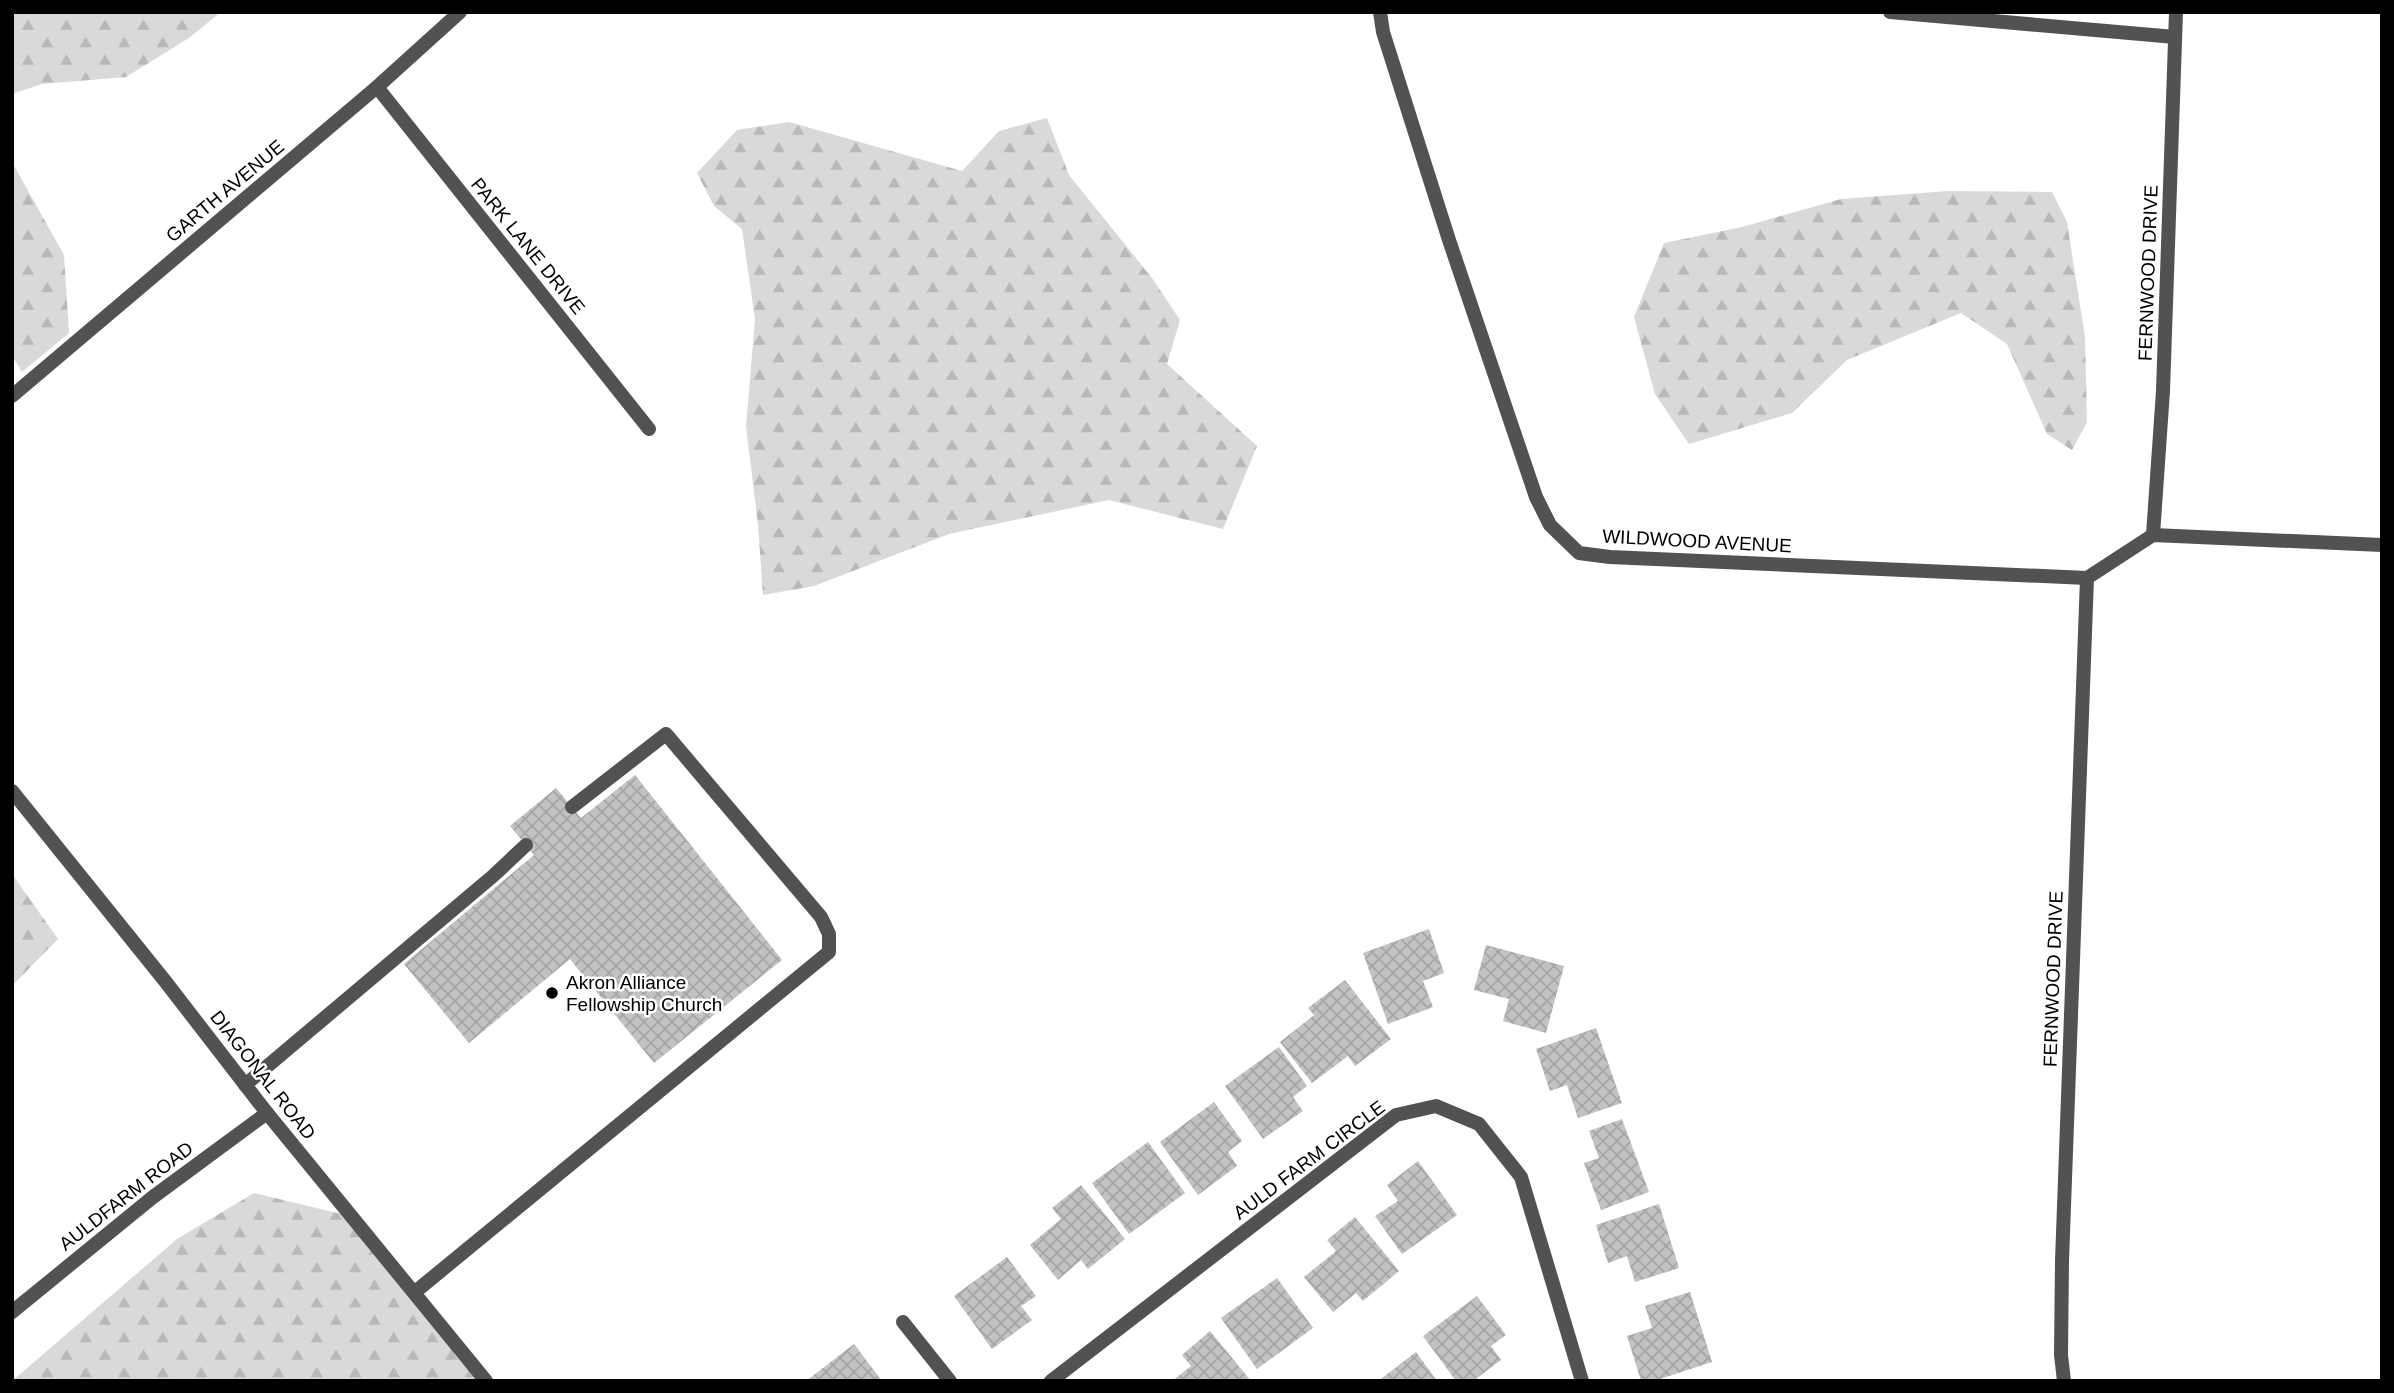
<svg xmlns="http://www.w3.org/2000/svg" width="2394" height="1393" font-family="Helvetica,sans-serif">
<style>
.forest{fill:url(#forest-firs)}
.building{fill:url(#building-cross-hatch)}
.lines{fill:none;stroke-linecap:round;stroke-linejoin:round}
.service{stroke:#525252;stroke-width:14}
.minor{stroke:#525252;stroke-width:14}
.tertiary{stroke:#525252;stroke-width:14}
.poi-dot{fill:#000;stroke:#fff;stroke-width:2.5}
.labels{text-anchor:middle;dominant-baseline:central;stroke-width:5;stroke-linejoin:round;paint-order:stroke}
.street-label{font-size:19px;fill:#000;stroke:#fff}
.poi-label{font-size:19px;fill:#000;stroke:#fff;text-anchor:start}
</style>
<defs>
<pattern id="forest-firs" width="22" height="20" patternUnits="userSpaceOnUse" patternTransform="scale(1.75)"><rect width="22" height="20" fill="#d9d9d9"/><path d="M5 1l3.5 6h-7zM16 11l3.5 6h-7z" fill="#b8b8b8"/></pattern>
<pattern id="building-cross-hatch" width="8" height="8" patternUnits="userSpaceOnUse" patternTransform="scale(1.75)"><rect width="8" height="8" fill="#c2c2c2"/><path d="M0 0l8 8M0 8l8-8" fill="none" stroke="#a5a5a5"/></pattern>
</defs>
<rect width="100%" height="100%" fill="#fff"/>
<g class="forest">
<path d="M12 12H221L189 38 126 77 42 84 12 94Z"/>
<path d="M1047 118 1069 175 1152 278 1180 320 1167 364 1257 446 1223 529 1109 500 949 534 814 586 763 595 758 525 746 426 755 319 742 229 714 206 697 173 737 130 789 122 962 171 999 131Z"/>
<path d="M12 162 64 255 69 333 22 372 12 356Z"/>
<path d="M1948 191 2052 192 2067 222 2085 337 2087 422 2072 450 2047 434 2007 344 1961 313 1847 360 1792 413 1689 444 1655 394 1634 317 1664 243 1742 227 1841 199Z"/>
<path d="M12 874 58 939 12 986Z"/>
<path d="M254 1193 354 1217 486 1381H12L177 1239Z"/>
</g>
<g class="building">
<path d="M635 775 782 960 654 1063 570 959 469 1043 404 964 534 855 510 826 556 788 581 818Z"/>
<path d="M1429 929 1444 973 1423 981 1433 1007 1388 1024 1363 953Z"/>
<path d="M1486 945 1564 966 1546 1033 1503 1021 1509 999 1474 990Z"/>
<path d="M1345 980 1391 1039 1355 1066 1348 1056 1312 1083 1280 1042 1314 1015 1308 1008Z"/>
<path d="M1596 1028 1622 1103 1578 1118 1567 1085 1550 1091 1536 1049Z"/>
<path d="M1279 1047 1307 1086 1293 1097 1303 1111 1263 1139 1225 1086Z"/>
<path d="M1214 1102 1242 1141 1228 1152 1237 1166 1198 1195 1160 1142Z"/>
<path d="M1622 1119 1649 1192 1601 1210 1584 1163 1599 1158 1589 1131Z"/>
<path d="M1148 1142 1185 1193 1129 1234 1092 1183Z"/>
<path d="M1418 1161 1457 1215 1402 1254 1375 1216 1398 1201 1387 1185Z"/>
<path d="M1081 1185 1125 1239 1088 1269 1081 1260 1058 1280 1030 1245 1061 1219 1052 1208Z"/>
<path d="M1659 1204 1679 1268 1635 1282 1627 1256 1608 1263 1596 1225Z"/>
<path d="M1355 1217 1399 1271 1363 1301 1356 1293 1333 1312 1304 1277 1336 1251 1327 1240Z"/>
<path d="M1007 1257 1036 1296 1021 1306 1032 1320 992 1349 954 1296Z"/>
<path d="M1277 1278 1313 1328 1257 1369 1221 1318Z"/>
<path d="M1690 1292 1712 1362 1654 1381H1641L1627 1336 1652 1328 1645 1306Z"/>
<path d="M1477 1296 1506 1335 1491 1346 1501 1360 1473 1381H1456L1423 1336Z"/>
<path d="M1210 1331 1251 1381H1172L1191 1366 1182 1355Z"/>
<path d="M854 1344 882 1381H806Z"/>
<path d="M1416 1352 1437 1381H1378Z"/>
</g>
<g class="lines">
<g class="service">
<path d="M245 1085 493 876 526 845"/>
<path d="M415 1292 829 952V934L821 917 666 734 572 807"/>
</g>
<g class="minor">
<path d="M1380 12 1383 32 1449 240 1536 497 1550 525 1579 553 1610 557 2087 578 2153 535 2382 545"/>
<path d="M1890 12 2175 37"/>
<path d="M377 87 649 429"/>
<path d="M12 396 377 87 460 12"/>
<path d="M2153 535 2163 391 2176 12"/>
<path d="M12 1312 153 1197 267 1113"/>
<path d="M903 1322 950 1381"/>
<path d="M1051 1381 1396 1115 1436 1106 1479 1124 1521 1177 1582 1381"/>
<path d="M2064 1381 2061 1355 2062 1261 2087 578"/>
</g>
<path class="tertiary" d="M12 791 165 981 267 1113 486 1381"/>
</g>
<circle class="poi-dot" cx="552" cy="993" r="7"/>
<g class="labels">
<g class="street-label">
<text transform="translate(225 191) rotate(-40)">GARTH AVENUE</text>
<text transform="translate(528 246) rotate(51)">PARK LANE DRIVE</text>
<text transform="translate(2148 273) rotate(-88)">FERNWOOD DRIVE</text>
<text transform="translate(1697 541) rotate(3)">WILDWOOD AVENUE</text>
<text transform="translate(2053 979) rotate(-88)">FERNWOOD DRIVE</text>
<text transform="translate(263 1075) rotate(52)">DIAGONAL ROAD</text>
<text transform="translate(1309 1160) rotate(-37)">AULD FARM CIRCLE</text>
<text transform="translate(126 1196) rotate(-38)">AULDFARM ROAD</text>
</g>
<g class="poi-label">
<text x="566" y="982">Akron Alliance<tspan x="566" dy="22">Fellowship Church</tspan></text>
</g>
</g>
<rect width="2394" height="1393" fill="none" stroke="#000000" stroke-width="28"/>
</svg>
